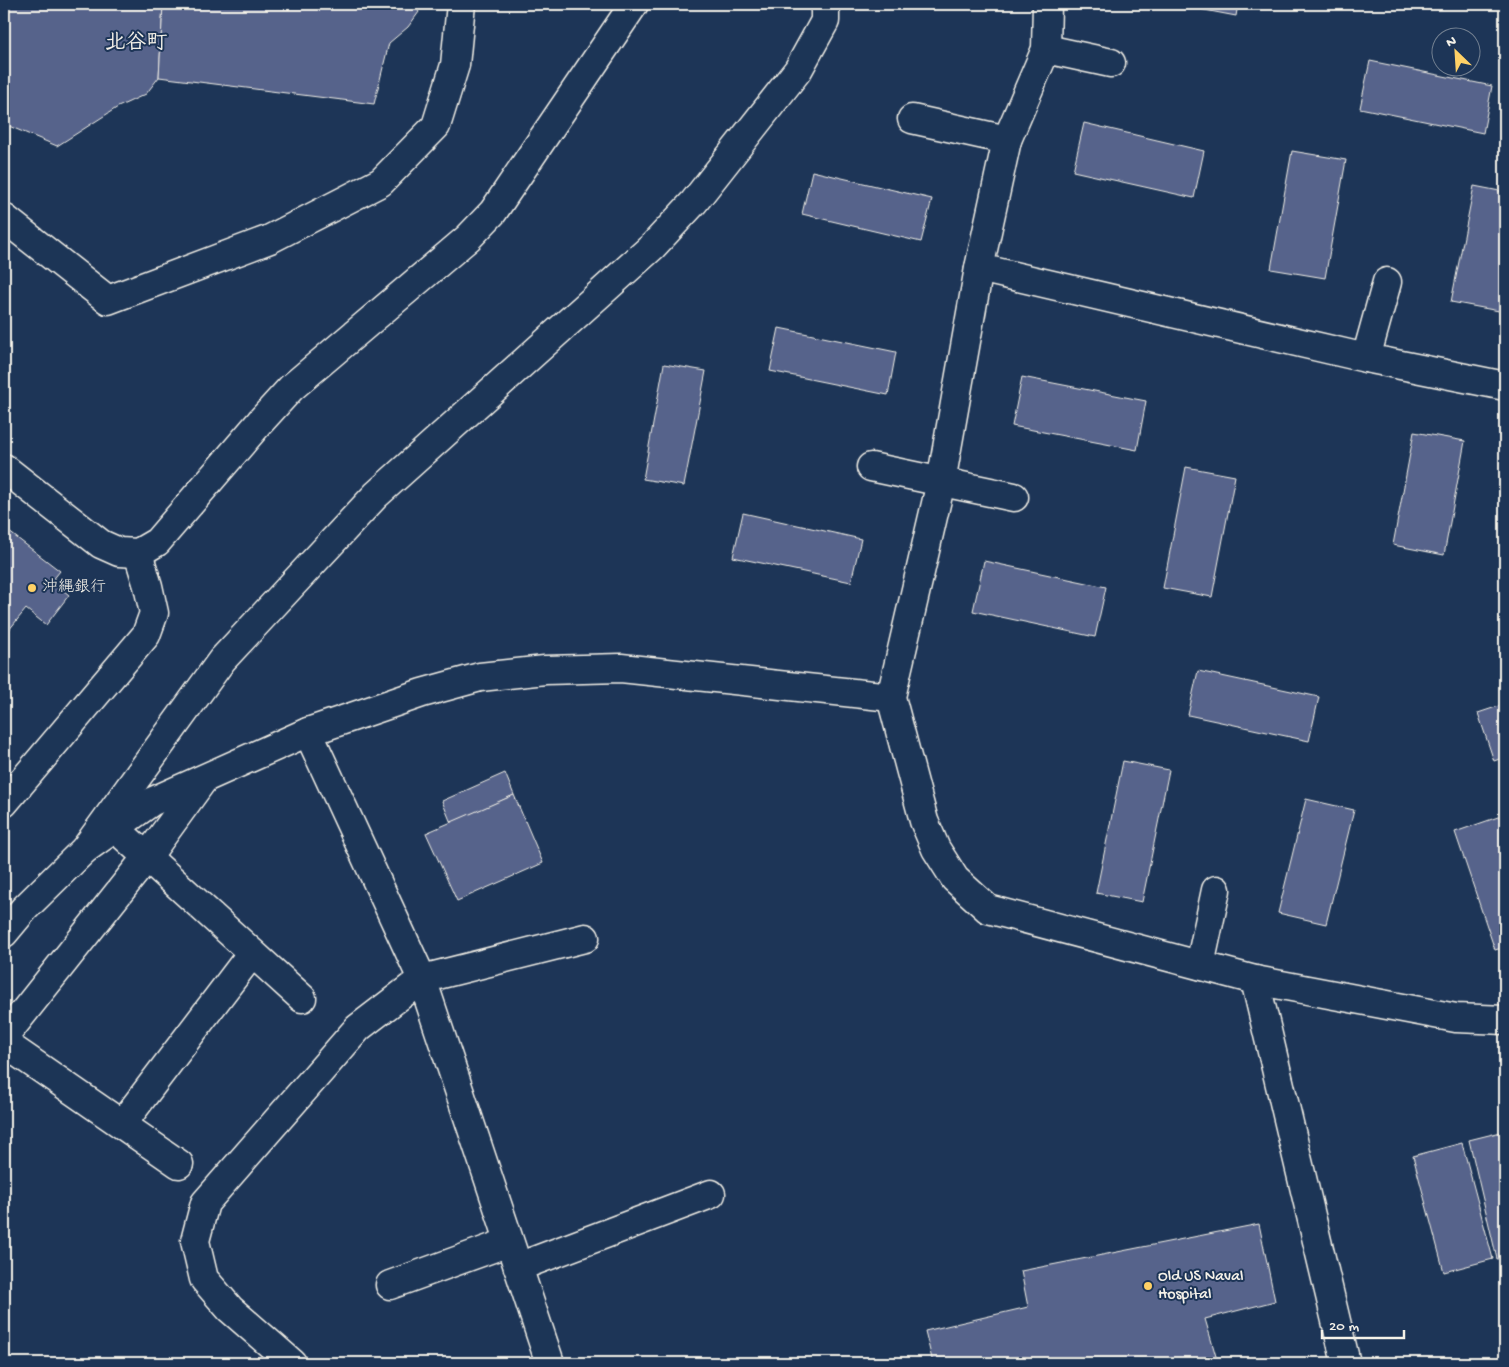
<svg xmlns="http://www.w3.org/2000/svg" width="1509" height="1367" font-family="'Gochi Hand','Klee One',sans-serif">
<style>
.building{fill:#57648b;stroke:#f4f1e8}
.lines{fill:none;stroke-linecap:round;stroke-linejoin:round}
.minor-casing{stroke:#f4f1e8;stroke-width:31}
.minor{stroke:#1d3557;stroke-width:28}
.poi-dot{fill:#ffd166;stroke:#1d3557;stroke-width:2}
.labels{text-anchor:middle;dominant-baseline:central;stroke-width:4;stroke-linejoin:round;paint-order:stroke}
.poi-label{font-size:16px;fill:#f4f1e8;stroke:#1d3557;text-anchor:start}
.district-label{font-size:21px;font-weight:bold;fill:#f4f1e8;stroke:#1d3557}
</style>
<rect width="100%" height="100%" fill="#1d3557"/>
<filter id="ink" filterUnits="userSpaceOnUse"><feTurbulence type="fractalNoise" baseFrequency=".02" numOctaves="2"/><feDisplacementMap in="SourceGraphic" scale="10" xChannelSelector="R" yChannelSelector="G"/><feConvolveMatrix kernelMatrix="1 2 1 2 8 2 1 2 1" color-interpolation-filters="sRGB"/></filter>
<g filter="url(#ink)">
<g class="building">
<path d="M4 4H163L159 77 146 94 118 107 57 146 4 124Z"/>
<path d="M163 4H414L419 12 408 27 389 43 374 104 159 77Z"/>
<path d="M1173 4H1238L1236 16Z"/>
<path d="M1370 61 1492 86 1483 133 1360 108Z"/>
<path d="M1084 123 1204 151 1194 198 1073 171Z"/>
<path d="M1292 151 1346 160 1325 278 1271 269Z"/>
<path d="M812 171 932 199 921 242 802 214Z"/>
<path d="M1474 186 1505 192V281L1499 311 1451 302Z"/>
<path d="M779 328 896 352 888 395 770 371Z"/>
<path d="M664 364 706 371 684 486 643 479Z"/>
<path d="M1022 377 1146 401 1137 450 1012 426Z"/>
<path d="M1414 432 1465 441 1444 555 1393 545Z"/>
<path d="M1186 467 1235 476 1212 597 1163 588Z"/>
<path d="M743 513 861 539 851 582 733 557Z"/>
<path d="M4 528 60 571 52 581 69 595 46 625 26 609 4 636Z"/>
<path d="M984 561 1106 587 1095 637 973 611Z"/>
<path d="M1198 671 1319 697 1309 741 1188 715Z"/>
<path d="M1505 704V757L1494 761 1478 713Z"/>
<path d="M1123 761 1169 770 1142 902 1096 893Z"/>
<path d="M505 773 514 795 451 823 442 801Z"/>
<path d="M514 795 543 863 457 901 426 833Z"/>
<path d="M1306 799 1354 810 1326 924 1278 913Z"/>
<path d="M1501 816 1505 829V947L1495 950 1455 832Z"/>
<path d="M1505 1131V1257L1497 1259 1469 1140Z"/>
<path d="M1462 1143 1493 1259 1444 1272 1413 1156Z"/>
<path d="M1259 1224 1275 1301 1205 1319 1218 1363H933L925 1331 1028 1307 1021 1271Z"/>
</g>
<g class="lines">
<g class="minor-casing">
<g id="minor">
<path d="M1047 4 1046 49 1007 140 979 268 941 482 891 697 924 821 936 849 955 879 988 909 1255 980 1456 1018 1505 1020"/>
<path d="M1046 49 1111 63"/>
<path d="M912 119 1007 140"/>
<path d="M4 218 108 300 270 239 381 182 436 126 455 65 461 4"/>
<path d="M979 268 1366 358 1505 386"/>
<path d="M1366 358 1387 282"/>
<path d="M871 467 1014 497"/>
<path d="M4 468 101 544 119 552 138 553 157 542 260 422 291 388 468 238 493 212 634 4"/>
<path d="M308 732 422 979 550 1363"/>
<path d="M4 803 146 635 154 613 148 586 138 553"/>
<path d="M115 828 302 998"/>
<path d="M85 849 222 660 376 495 653 246 694 202 798 70 825 21V4"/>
<path d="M4 933 24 909 85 849 151 802 308 732 422 693 480 677 545 670 621 668 891 697"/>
<path d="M1200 965 1216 890"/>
<path d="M1255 980 1346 1363"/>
<path d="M4 1037 147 857 203 780"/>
<path d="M4 1043 179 1164"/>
<path d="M122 1124 252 953"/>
<path d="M518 1267 711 1194"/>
<path d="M390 1285 509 1242"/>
<path d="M292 1363 230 1309 204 1279 195 1241 205 1203 358 1028 422 979 585 938"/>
</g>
</g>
<use href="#minor" class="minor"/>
</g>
</g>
<g class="poi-dot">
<circle cx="32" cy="588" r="5"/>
<circle cx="1148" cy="1286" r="5"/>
</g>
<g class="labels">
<g class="poi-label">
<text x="42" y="588">沖縄銀行</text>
<text x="1158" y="1277">Old US Naval<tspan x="1158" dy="18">Hospital</tspan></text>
</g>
<g class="district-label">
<text x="136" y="44">北谷町</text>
</g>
</g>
<rect width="1509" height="1367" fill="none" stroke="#1d3557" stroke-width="20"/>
<rect x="10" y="10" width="1489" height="1347" fill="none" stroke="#f4f1e8" stroke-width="2" filter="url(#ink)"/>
<g transform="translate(1456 52) rotate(335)"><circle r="24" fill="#1d3557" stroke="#738091"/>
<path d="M0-4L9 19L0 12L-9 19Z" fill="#ffd166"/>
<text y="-8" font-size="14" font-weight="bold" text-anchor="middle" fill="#f4f1e8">N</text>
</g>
<path d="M1322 1330v8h82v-8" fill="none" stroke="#f4f1e8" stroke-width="2.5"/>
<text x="1329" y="1330" font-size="15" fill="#f4f1e8" stroke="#1d3557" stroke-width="4" paint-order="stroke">20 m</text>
</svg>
